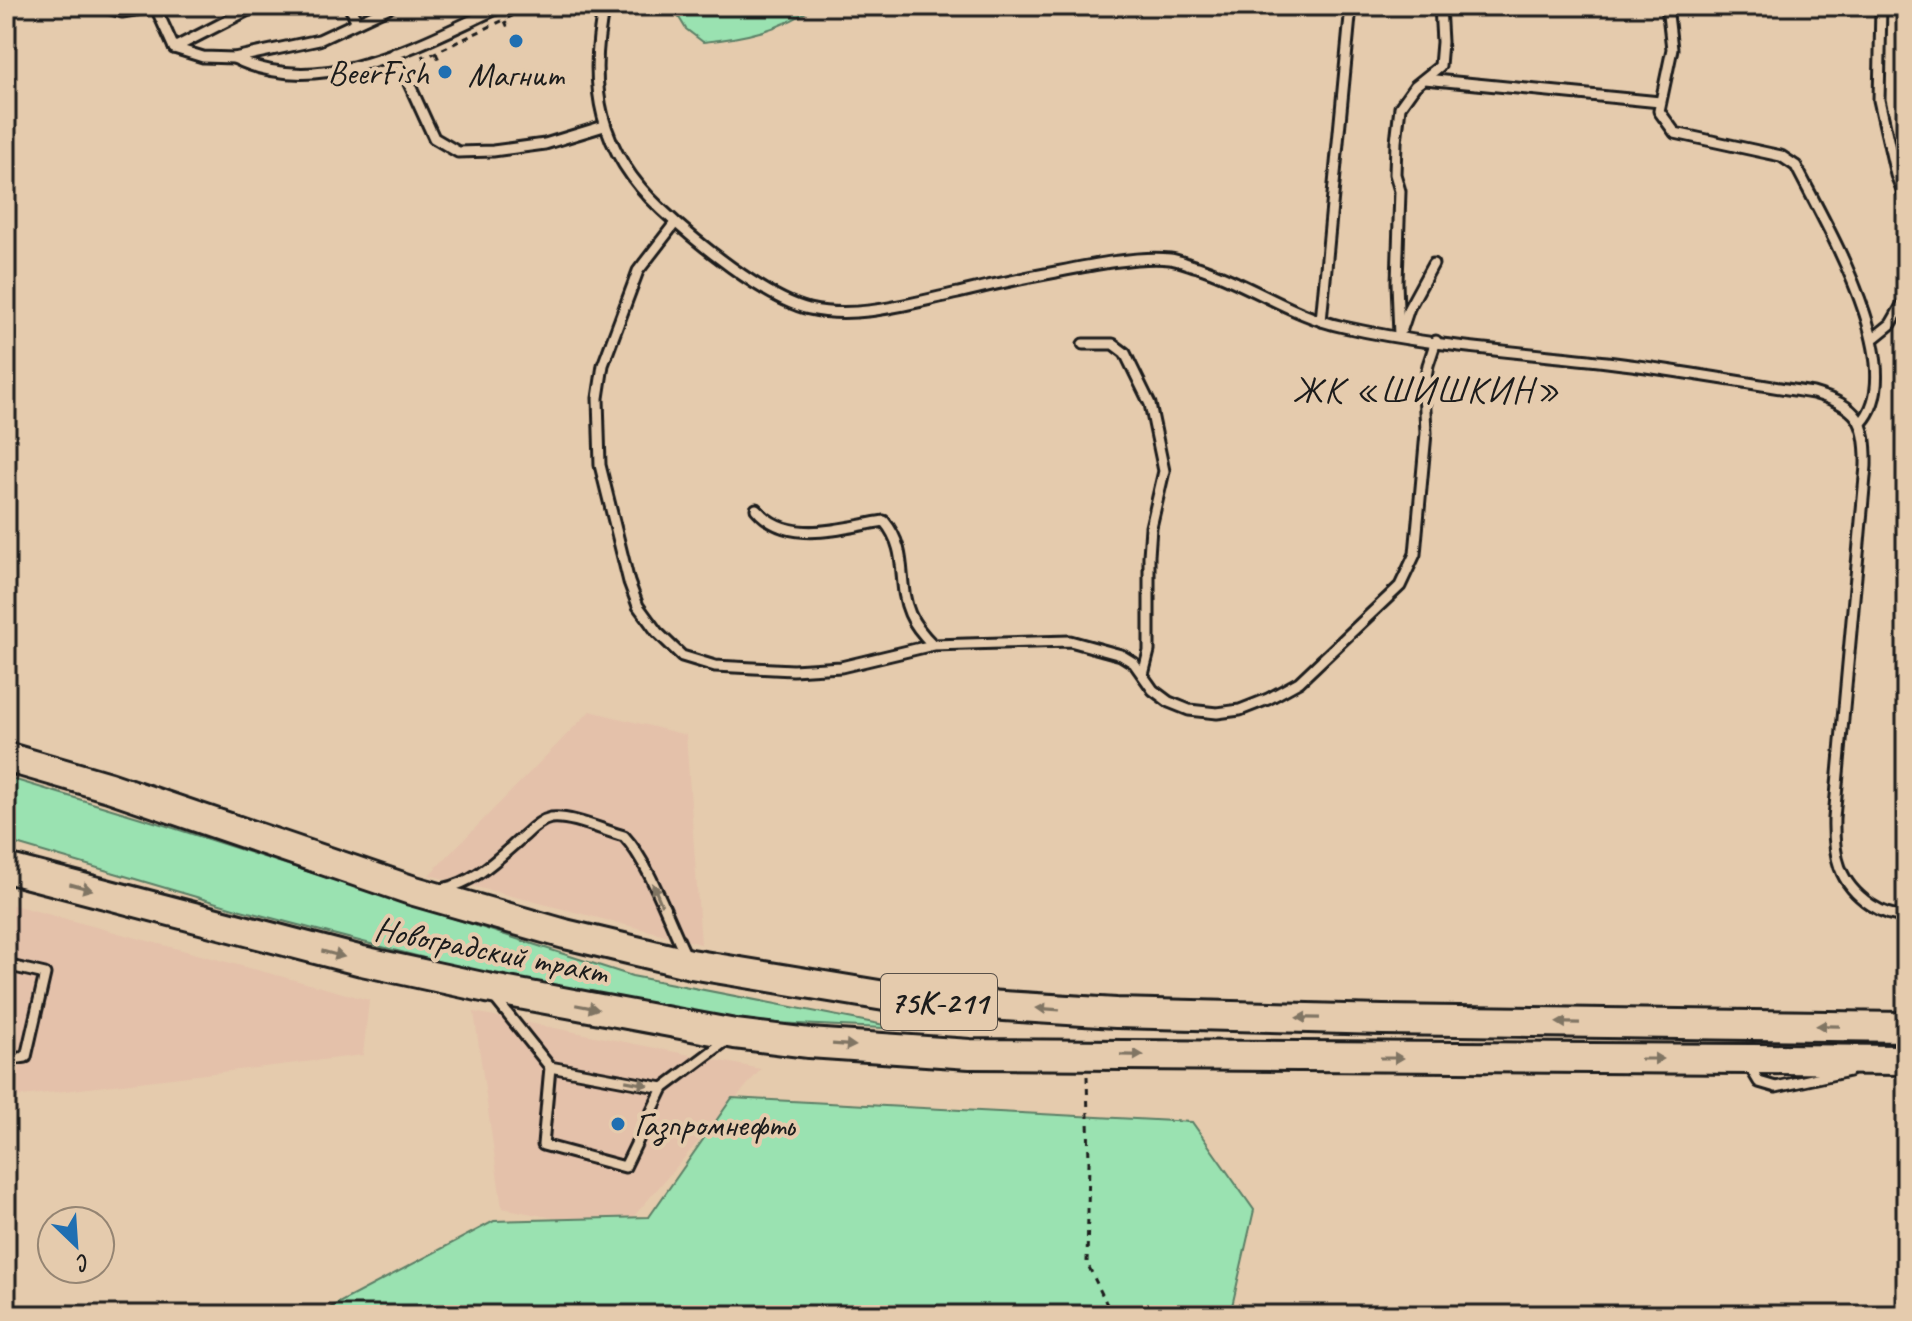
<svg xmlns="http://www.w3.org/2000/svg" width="1912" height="1321" font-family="Caveat,sans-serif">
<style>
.built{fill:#e4c1aa}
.green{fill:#9ae2b1;stroke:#5b7f66;stroke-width:2}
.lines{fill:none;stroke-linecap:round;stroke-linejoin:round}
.lane-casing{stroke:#1c1c1c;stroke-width:15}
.primary-casing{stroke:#1c1c1c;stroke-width:34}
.path{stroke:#1c1c1c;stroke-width:3;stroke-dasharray:6 6;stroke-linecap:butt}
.lane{stroke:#e5cbad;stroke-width:9}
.primary{stroke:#e5cbad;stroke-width:28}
.oneway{fill:#807464}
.poi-dot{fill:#1f6fb2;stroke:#e5cbad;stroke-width:3}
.labels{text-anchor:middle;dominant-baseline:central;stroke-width:8;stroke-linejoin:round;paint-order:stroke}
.shield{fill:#e5cbad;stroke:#585048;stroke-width:2}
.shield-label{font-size:32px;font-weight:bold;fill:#1c1c1c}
.poi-label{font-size:34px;fill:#1c1c1c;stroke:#e5cbad;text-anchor:end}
.street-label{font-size:34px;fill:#1c1c1c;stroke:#e5cbad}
.neighbourhood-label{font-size:36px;letter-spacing:2px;fill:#1c1c1c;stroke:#e5cbad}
</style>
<rect width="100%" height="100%" fill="#e5cbad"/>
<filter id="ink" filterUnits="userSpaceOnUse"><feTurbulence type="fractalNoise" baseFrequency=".0125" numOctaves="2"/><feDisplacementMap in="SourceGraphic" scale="16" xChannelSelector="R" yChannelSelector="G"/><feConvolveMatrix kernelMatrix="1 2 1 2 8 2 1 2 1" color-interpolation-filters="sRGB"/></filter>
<g filter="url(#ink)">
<g class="built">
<path d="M590 711 686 735 701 944 429 875Z"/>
<path d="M6 903 369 1000 363 1055 6 1098Z"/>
<path d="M474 1012 761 1069 621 1231 502 1208Z"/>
</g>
<g class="green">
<path d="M672 6H815C783 30 742 38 703 42L686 29Z"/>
<path d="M6 777 161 824 632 976 905 1029 775 1023 640 1007 447 964 237 909 6 841Z"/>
<path d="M732 1098 1192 1122 1254 1210 1230 1315H316L494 1221 649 1217Z"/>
</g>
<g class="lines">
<g class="lane-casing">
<g id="lane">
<path d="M100 6 122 12 161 6"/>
<path d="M155 6 174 48 203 57 234 58 319 40 392 6"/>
<path d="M349 6 357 22"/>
<path d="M604 6C587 87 599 151 661 209 695 241 764 298 809 309 858 320 910 303 958 293 990 285 1023 278 1056 272 1086 266 1140 255 1170 259 1179 260 1189 265 1198 267 1248 283 1292 316 1344 327 1427 346 1522 352 1607 362 1676 370 1745 383 1813 393 1858 406 1867 421 1866 466L1834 818C1833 855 1838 883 1871 905 1882 912 1893 917 1906 916"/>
<path d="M1667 6 1672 49 1659 111 1675 133 1781 156 1796 166C1824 222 1912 368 1861 423"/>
<path d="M1881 6 1879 100 1896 175 1906 199"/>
<path d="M174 48 256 6"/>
<path d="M395 53 434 138 458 152 493 151 545 144 604 126"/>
<path d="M234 58C321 102 423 42 503 6"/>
<path d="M1425 79 1660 102"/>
<path d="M675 223 638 271 603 365 598 398 600 465 629 582 638 606 657 632 682 656 715 666 793 670 841 667 933 645"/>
<path d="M1321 321 1351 6"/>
<path d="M1402 329 1409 308 1433 264"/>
<path d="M1399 336 1397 282 1400 191 1395 174 1396 142 1400 107 1415 86 1440 66 1442 42 1440 6"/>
<path d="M1875 337 1891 324 1906 298"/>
<path d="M1083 344H1113L1125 353 1150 404 1164 471 1151 527 1149 556V651L1143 675"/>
<path d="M756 509C788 547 843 527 884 521 910 552 896 582 910 614 915 626 924 636 933 645L1070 641 1121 655 1134 663 1153 690 1169 702 1189 710 1217 713 1240 710 1268 699 1299 682 1400 586 1415 554 1426 433 1424 389 1428 365 1436 341"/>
<path d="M442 889C476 883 500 856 525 835 532 828 541 820 551 818 570 815 605 831 624 836 650 864 669 922 687 958"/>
<path d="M6 965 45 974 26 1057 6 1060"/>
<path d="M494 997 550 1067 663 1088 727 1040"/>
<path d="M1753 1063V1072L1759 1082 1776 1087 1849 1071"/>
<path d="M550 1067 543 1145 625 1167 663 1088"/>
</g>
</g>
<g class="primary-casing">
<g id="primary">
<path d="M6 757 109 787 411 890 565 934 691 964 909 1000 1116 1013 1383 1020 1906 1027"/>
<path d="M6 868 362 961 487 988 735 1034 809 1043 970 1054 1906 1060"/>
</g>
</g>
<g class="path">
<path d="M505 21 508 28"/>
<path d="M436 53 439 60"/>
<path d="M422 55 424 58 533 6"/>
<path d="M1087 1076 1089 1162 1087 1263 1112 1315"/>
</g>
<use href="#lane" class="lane"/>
<use href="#primary" class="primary"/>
</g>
<defs><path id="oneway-solid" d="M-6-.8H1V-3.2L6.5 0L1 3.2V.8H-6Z" transform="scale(2)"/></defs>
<g class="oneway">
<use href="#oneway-solid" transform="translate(81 887) rotate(15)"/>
<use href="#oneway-solid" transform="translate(657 894) rotate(-113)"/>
<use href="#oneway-solid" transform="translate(333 954) rotate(15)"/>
<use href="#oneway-solid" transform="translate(587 1007) rotate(11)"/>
<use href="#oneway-solid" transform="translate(1048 1009) rotate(-176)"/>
<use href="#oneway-solid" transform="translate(1308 1018) rotate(-179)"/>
<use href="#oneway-solid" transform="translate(1568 1023) rotate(-179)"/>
<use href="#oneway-solid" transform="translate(1828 1026) rotate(-179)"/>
<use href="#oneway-solid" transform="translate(844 1045) rotate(4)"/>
<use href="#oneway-solid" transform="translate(1132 1055) rotate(1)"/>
<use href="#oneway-solid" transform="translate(1392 1058)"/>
<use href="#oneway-solid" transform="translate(1652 1059)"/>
<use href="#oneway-solid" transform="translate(637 1083) rotate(10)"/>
</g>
</g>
<g class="poi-dot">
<circle cx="516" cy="41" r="8"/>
<circle cx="445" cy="72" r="8"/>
<circle cx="618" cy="1124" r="8"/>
</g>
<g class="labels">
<rect class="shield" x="881" y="974" width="116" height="56" rx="6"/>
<g class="shield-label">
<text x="939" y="1002">75К-211</text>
</g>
<g class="poi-label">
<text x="429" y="72">BeerFish</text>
<text x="516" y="74" text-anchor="middle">Магнит</text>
<text x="634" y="1124" text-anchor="start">Газпромнефть</text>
</g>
<g class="street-label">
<text transform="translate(491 950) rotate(11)">Новоградский тракт</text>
</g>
<g class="neighbourhood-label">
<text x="1427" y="390">ЖК «ШИШКИН»</text>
</g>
</g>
<rect width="1912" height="1321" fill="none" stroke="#e5cbad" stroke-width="32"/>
<rect x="16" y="16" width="1880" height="1289" fill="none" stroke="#1c1c1c" stroke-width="3" filter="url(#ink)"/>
<g transform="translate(76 1245) rotate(155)"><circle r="38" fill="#e5cbad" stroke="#958573" stroke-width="2"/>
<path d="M0-6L14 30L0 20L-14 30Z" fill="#1f6fb2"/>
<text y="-12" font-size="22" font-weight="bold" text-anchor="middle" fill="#1c1c1c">С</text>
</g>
</svg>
